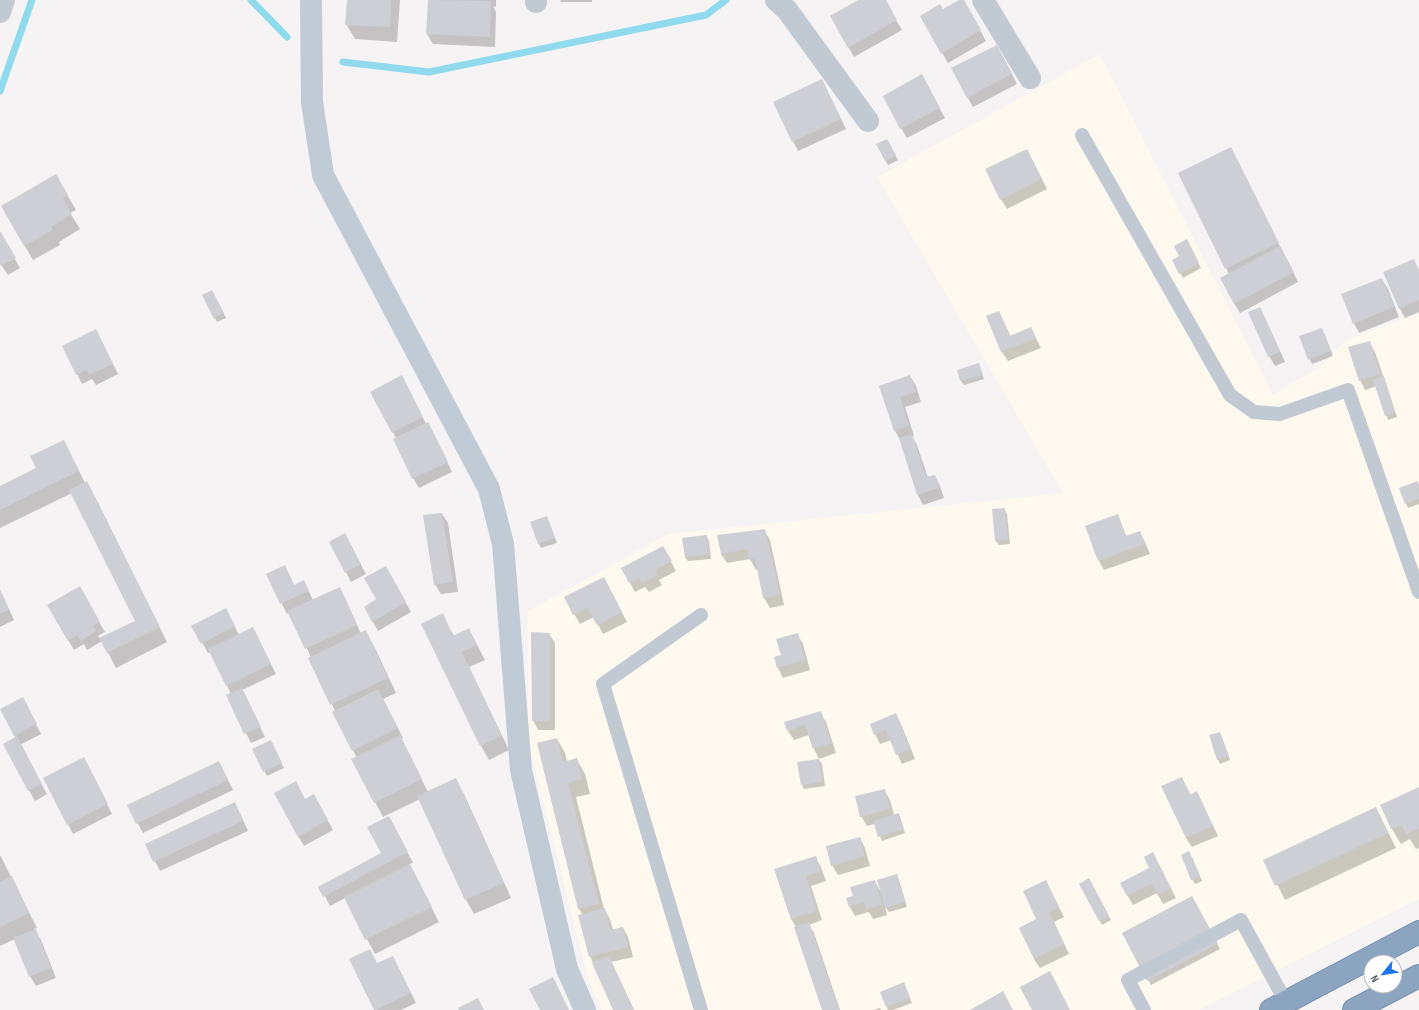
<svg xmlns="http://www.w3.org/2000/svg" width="1419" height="1010" font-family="'Sofia Sans Condensed',sans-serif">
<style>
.commercial{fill:#fdf9ef}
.shadow{fill:#0003}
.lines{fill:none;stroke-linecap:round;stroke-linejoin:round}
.stream{stroke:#90daee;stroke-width:7}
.building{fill:#cdcfd5}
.highway-casing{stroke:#7690ad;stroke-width:24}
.lane{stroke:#c1cad2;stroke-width:14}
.street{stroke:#c1cad2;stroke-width:22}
.secondary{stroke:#c1cbd6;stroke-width:22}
.highway{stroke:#8ba5c1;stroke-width:22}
</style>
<rect width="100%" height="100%" fill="#f5f3f3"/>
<path class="commercial" d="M1100 54 1273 395 1321 366 1346 340 1419 313V899L1199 1010H602L588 979 528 741V611L668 534 1063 493 877 177Z"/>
<g class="shadow">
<path d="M348 0H400L397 42 355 39 346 24Z"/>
<path d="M429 0H496V7L493 6 496 12 495 47 433 44 427 34Z"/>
<path d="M560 0H592V2H561Z"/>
<path d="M860 0H884L902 30 854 57 831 16Z"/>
<path d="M961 0H963L986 41 948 63 921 17 943 11Z"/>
<path d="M1002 55 1017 84 973 107 968 98Z"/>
<path d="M822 80 846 129 798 151 774 103Z"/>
<path d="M927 85 945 118 907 138 901 128Z"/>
<path d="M886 140 898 160 888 165 877 145Z"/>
<path d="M1231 148 1298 282 1240 313 1234 303 1229 274 1179 173Z"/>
<path d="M1032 160 1047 189 1007 209 1001 199Z"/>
<path d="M56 176 76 210 70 213 80 229 59 242 60 245 33 260 2 206Z"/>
<path d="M0 233 20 268 8 275 0 263Z"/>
<path d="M1187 241 1201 268 1183 278 1173 260 1181 256Z"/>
<path d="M1413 260 1419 270V312L1405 318 1400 309Z"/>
<path d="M1382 279 1388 289 1399 317 1359 333 1354 323Z"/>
<path d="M212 291 226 318 217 322 203 295Z"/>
<path d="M1260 308 1265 318 1285 362 1275 366 1269 356Z"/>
<path d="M999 312 1011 337 1031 328 1041 348 1008 361 1002 352 988 317Z"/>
<path d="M1324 333 1333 356 1312 364 1300 337Z"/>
<path d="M101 340 118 374 96 385 92 379 82 384 77 374Z"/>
<path d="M1369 342 1375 352 1397 417 1388 420 1377 386 1365 390 1360 380Z"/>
<path d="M978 364 984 379 964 385 961 381Z"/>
<path d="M910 376 916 386 921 402 905 407 914 436 912 437 917 445 928 478 935 476 940 486 944 498 923 505 918 495 901 441 895 431 880 386Z"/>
<path d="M407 386 426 424 428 423 433 433 452 472 419 488 413 478 396 438 372 392Z"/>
<path d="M64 441 85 483 95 497 167 642 116 668 102 641 87 650 84 644 74 650 48 606 79 588 105 632 98 636 100 639 136 621 72 493 0 528V487L38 469Z"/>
<path d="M1417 482 1419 485V504L1408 508 1400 489Z"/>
<path d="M1004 509 1007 514 1010 544 999 545 996 541Z"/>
<path d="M442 514 448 523 458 592 441 594 435 584Z"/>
<path d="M1117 515 1127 537 1140 532 1145 542 1150 554 1104 570 1099 561Z"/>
<path d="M549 522 557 543 541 548 539 544Z"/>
<path d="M764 530 770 540 784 605 770 608 764 598 758 569 756 570 750 559 727 563 721 554Z"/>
<path d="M706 536 709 541 711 559 688 561 685 557Z"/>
<path d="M350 544 366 574 351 582 346 572Z"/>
<path d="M663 547 676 571 659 580 662 585 649 592 645 587 635 592 622 568Z"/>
<path d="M385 567 411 612 378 631 365 607 378 600Z"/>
<path d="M267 574 290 576 294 586 304 582 313 600 345 598 361 634 365 632 374 646 396 693 383 699 403 738 401 739 428 792 456 779 464 794 511 898 474 914 466 900 420 799 383 817 353 760 357 758 333 712 335 711 311 657 289 612 287 614Z"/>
<path d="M609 588 627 622 603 634 594 617 580 624 565 598Z"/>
<path d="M0 590 14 620 0 627Z"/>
<path d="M442 615 454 636 469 629 485 660 469 667 509 750 489 760 481 746 423 624Z"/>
<path d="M231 619 239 635 253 628 276 674 242 690 265 737 251 743 227 696 231 694 211 652 208 653 193 626Z"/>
<path d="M549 634 555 643V730H538L533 720Z"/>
<path d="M797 634 803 644 810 670 783 678 778 668 775 658 782 656Z"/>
<path d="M28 708 41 734 20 745 47 794 35 801 4 745 16 738 2 709Z"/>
<path d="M820 712 826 722 836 753 819 759 814 749 809 735 794 740 788 731Z"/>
<path d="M896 714 901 724 915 759 902 764 891 740 880 744 875 734Z"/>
<path d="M1220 733 1230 760 1220 764 1218 759Z"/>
<path d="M557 739 565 753 567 762 577 760 585 774 590 794 576 797 604 909 610 919 613 930 623 928 628 937 633 957 611 962 634 1010H614L590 956 583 915 579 909 538 743Z"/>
<path d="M273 746 284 768 267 776 253 750Z"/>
<path d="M819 760 822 764 825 786 804 789 802 785Z"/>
<path d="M219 762 233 790 143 833 128 806Z"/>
<path d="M89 768 112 814 73 834 68 824Z"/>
<path d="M1181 778 1191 795 1197 793 1218 836 1192 847 1186 838Z"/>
<path d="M1419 788V848L1416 849 1410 839 1401 844 1392 829 1381 805Z"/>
<path d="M884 790 890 800 894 815 898 814 905 833 882 841 875 824 867 826 861 816Z"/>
<path d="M305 800 319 805 333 830 304 846 298 836Z"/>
<path d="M1376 808 1396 848 1285 900 1265 860Z"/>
<path d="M240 813 248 831 160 871 146 844Z"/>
<path d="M394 827 413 863 409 864 439 922 375 954 345 898 330 906 320 887 382 854Z"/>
<path d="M860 838 865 848 870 866 838 875 832 865Z"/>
<path d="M0 855 37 928 34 929 41 940 56 978 36 986 30 976 15 939 0 946Z"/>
<path d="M815 857 821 867 826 881 811 886 822 920 809 925 814 933 840 1010H823L796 927 791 919 775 870Z"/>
<path d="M1192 857 1202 881 1195 884 1192 879Z"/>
<path d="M1158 863 1176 898 1163 904 1157 893 1133 905 1121 884Z"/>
<path d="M897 875 899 880 907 907 889 912 885 906 887 915 873 919 869 912 855 916 850 907 854 896 874 881 881 892Z"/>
<path d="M1089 879 1111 920 1102 925 1080 884Z"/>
<path d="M1046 882 1064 917 1054 922 1069 954 1040 968 1034 959 1038 920Z"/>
<path d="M1192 897 1220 949 1151 985 1123 933Z"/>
<path d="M393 957 416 1003 401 1010H375Z"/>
<path d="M906 988 912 1003 893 1010H888L881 992Z"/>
<path d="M880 1008 881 1010H873Z"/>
</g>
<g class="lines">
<g class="stream">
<path d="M251 0 287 37"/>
<path d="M343 62 429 72 706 15 726 0"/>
<path d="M0 91 32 0"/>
</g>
</g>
<g class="building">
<path d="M347 0H391L390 27 345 25Z"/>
<path d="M428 0 491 1 490 37 426 34Z"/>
<path d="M858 0H886L897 20 848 48 830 16Z"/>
<path d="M959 0H964L981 30 941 54 920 16 940 4 943 9Z"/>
<path d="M997 45 1012 74 967 98 951 68Z"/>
<path d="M922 74 940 108 900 129 883 96Z"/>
<path d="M822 79 841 119 792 142 773 102Z"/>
<path d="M887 139 896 155 885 161 876 144Z"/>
<path d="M1231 147 1279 243 1225 269 1178 173Z"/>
<path d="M1027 149 1042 179 1000 200 985 169Z"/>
<path d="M56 174 68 195 63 198 72 214 51 227 53 230 24 246 1 206Z"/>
<path d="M0 231 16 258 1 266 0 264Z"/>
<path d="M1187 239 1199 263 1179 274 1172 260 1179 256 1174 246Z"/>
<path d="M1280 246 1294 272 1234 304 1220 278Z"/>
<path d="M1414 259 1419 271V300L1399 309 1383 272Z"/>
<path d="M1382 278 1394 307 1353 324 1341 294Z"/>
<path d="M212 290 224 313 214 319 202 295Z"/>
<path d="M1260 307 1280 352 1268 357 1248 312Z"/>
<path d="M999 311 1010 336 1031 327 1036 338 1001 352 986 316Z"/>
<path d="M1322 328 1331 351 1308 360 1299 336Z"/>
<path d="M96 329 113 364 89 375 86 370 76 375 62 346Z"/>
<path d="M1370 341 1380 374 1359 381 1348 347Z"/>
<path d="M979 363 983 375 960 381 957 370Z"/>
<path d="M402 375 423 417 392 433 370 392Z"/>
<path d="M910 375 916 392 900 397 909 426 894 431 879 386Z"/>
<path d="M1384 376 1395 412 1385 416 1373 380Z"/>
<path d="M428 422 448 462 412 479 393 439Z"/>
<path d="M912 434 926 477 935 475 939 488 917 495 899 438Z"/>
<path d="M64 440 79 471 0 510V486L36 468 30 456Z"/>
<path d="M87 481 160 627 107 653 99 638 135 621 69 490Z"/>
<path d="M1418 481 1419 499 1405 504 1399 488Z"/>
<path d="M1005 508 1008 540 995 541 992 509Z"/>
<path d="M442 513 453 582 434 585 423 515Z"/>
<path d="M1118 514 1126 536 1140 531 1145 544 1098 561 1085 526Z"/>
<path d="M547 516 555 538 538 544 530 522Z"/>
<path d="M765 529 780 595 763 598 755 559 749 560 747 549 721 554 717 535Z"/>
<path d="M345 533 361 564 345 573 329 542Z"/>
<path d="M707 535 709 554 685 557 682 538Z"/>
<path d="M663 546 672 561 655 570 658 575 642 583 639 578 629 583 621 568Z"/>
<path d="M285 565 294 585 304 580 309 591 280 604 266 574Z"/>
<path d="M386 566 406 602 372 622 364 607 376 599 364 578Z"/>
<path d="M604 577 622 612 597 625 587 608 573 615 564 597Z"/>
<path d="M80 586 100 622 93 626 96 631 81 641 77 635 68 641 47 605Z"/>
<path d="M340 587 357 625 305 649 287 611Z"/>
<path d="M0 590 9 610 0 614Z"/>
<path d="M226 608 235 626 201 644 191 626Z"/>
<path d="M443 613 453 636 469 628 477 645 462 652 502 736 480 746 421 624Z"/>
<path d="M253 627 271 664 226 686 208 649Z"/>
<path d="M366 630 388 678 330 705 308 658Z"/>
<path d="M531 632 550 633V721H532Z"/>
<path d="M798 633 805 660 777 668 774 657 781 655 776 639Z"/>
<path d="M242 688 261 727 244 734 226 695Z"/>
<path d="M378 689 398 728 352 751 332 712Z"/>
<path d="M23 697 37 724 14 736 0 709Z"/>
<path d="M821 711 831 743 813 749 805 725 787 731 784 722Z"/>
<path d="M896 713 910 749 896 755 886 730 874 735 870 724Z"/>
<path d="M1220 732 1229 756 1217 760 1209 735Z"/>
<path d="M400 735 422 779 374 803 351 759Z"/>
<path d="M17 736 42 784 28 791 3 744Z"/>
<path d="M557 738 563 762 577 758 582 779 568 783 599 904 578 909 537 743Z"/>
<path d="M271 740 282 763 263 772 252 749Z"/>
<path d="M84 757 108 804 67 825 43 778Z"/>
<path d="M819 759 823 782 801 785 797 762Z"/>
<path d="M219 761 228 780 136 824 127 805Z"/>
<path d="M1182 777 1190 795 1197 791 1213 826 1186 838 1161 786Z"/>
<path d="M456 778 504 883 465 900 417 796Z"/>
<path d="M296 781 305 799 314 794 328 820 298 837 274 793Z"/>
<path d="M1419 787V829L1406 835 1402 825 1391 829 1380 805Z"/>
<path d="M885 789 890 809 860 817 855 796Z"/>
<path d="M235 802 243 821 153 862 145 844Z"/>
<path d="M1376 807 1388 833 1275 886 1263 860Z"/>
<path d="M899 813 904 829 878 837 873 821Z"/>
<path d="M389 816 408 852 323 897 318 887 381 853 367 827Z"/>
<path d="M860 837 865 856 831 866 826 846Z"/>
<path d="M1189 851 1200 876 1191 880 1181 855Z"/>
<path d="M1153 852 1171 888 1157 895 1152 883 1127 896 1120 883 1149 868 1144 857Z"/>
<path d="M816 856 821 871 806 876 817 911 791 919 774 869Z"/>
<path d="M410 864 432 907 365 940 344 897Z"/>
<path d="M897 874 905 902 885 908 877 880Z"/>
<path d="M12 876 29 913 0 927V882Z"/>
<path d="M1089 878 1109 916 1099 921 1079 884Z"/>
<path d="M875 880 882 905 866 909 864 902 849 907 846 898 853 896 850 887Z"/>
<path d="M1046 880 1059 907 1049 912 1064 944 1034 959 1019 928 1036 919 1023 891Z"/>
<path d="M1192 896 1218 944 1147 981 1122 933Z"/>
<path d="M605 908 610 930 623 927 628 947 589 957 578 915Z"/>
<path d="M809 922 839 1010H822L794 927Z"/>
<path d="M36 929 51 968 29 977 13 938Z"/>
<path d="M370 949 377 963 393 956 411 993 376 1010H374L349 959Z"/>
<path d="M609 956 634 1010H613L592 963Z"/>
<path d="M1050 971 1070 1010H1032L1020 987Z"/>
<path d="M553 977 569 1010H540L529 989Z"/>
<path d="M904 982 910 998 886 1007 880 992Z"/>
<path d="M1003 991 1013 1010H970Z"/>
<path d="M478 998 484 1010H459L458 1008Z"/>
</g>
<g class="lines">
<g class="highway-casing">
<g id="highway">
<path d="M1271 1010 1419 932"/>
<path d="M1354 1010 1419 976"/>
</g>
</g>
<g class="lane">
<path d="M1082 135 1230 395 1254 412 1280 414 1348 390 1419 592"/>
<path d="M701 615 603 684 701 1010"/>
<path d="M1144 1010 1128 980 1241 920 1286 1002"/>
</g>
<g class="street">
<path d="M776 0 787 10 868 121"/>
<path d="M983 0 1030 78"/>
<path d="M536 2V0"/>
<path d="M0 12 4 0"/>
</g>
<path class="secondary" d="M311 0 312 102 323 175 489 489 503 544 521 770 567 969 585 1010"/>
<use href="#highway" class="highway"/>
</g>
<g transform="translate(1383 974) rotate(240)"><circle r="19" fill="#ffffff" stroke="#b7bbc0"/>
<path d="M0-3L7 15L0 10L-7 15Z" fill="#1a73e8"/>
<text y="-6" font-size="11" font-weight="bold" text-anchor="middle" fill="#4a5661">N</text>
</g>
</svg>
